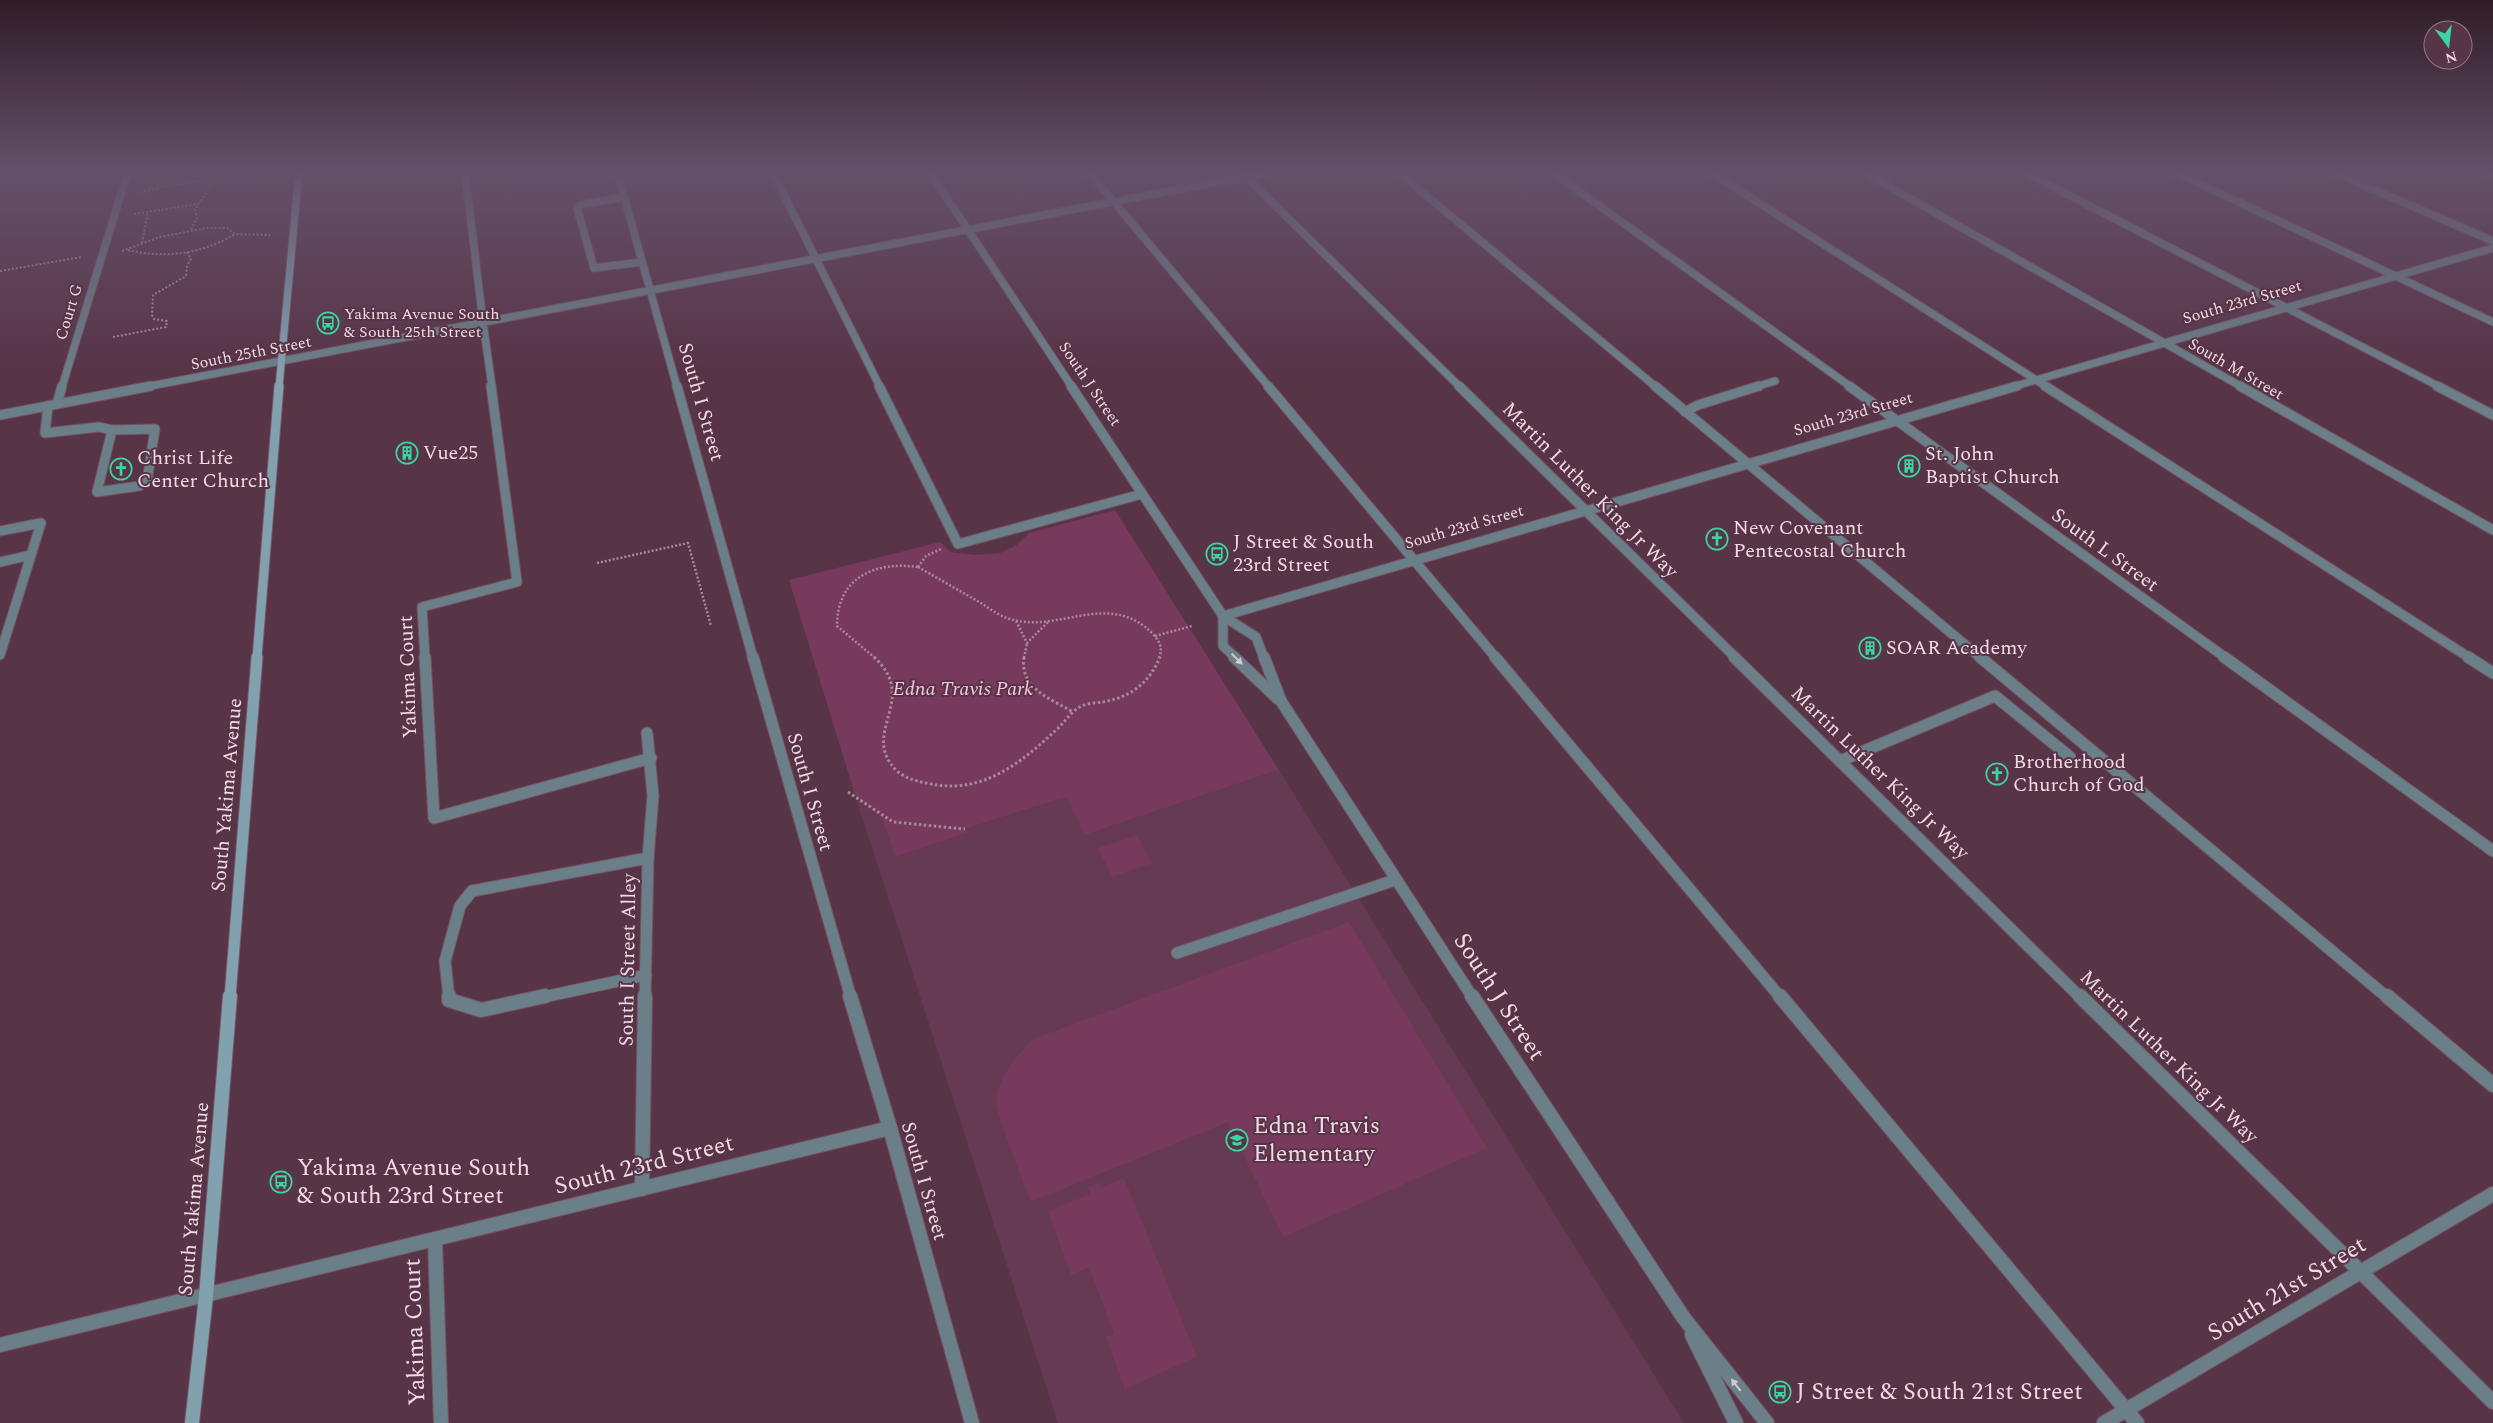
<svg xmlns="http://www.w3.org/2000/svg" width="2493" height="1423" font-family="Spectral,serif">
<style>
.built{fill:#663a52}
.green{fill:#77395c}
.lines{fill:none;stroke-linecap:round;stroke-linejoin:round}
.service-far3-casing{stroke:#745263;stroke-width:9}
.service-far2-casing{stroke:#745263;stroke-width:11}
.service-far1-casing{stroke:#745263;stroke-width:13}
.service-casing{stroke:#745263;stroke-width:16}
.minor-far3-casing{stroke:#745263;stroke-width:9}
.minor-far2-casing{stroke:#745263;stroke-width:11}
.minor-far1-casing{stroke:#745263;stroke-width:13}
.minor-casing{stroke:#745263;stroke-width:16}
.tertiary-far3-casing{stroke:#745263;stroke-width:9}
.tertiary-far2-casing{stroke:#745263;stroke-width:11}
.tertiary-far1-casing{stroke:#745263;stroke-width:13}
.tertiary-casing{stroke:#745263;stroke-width:16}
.secondary-far3-casing{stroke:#745263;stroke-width:9}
.secondary-far2-casing{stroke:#745263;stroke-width:11}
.secondary-far1-casing{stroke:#745263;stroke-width:13}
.secondary-casing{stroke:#745263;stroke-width:16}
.path-far2{stroke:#a78a99;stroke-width:2;stroke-dasharray:2 2;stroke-linecap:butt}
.path-far1{stroke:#a78a99;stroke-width:2.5;stroke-dasharray:2 2;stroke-linecap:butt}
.path{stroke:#a78a99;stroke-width:3;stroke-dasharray:2.5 2.5;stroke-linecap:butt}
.service-far3{stroke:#6b7f88;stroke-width:7}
.service-far2{stroke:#6b7f88;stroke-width:9}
.service-far1{stroke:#6b7f88;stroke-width:11}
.service{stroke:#6b7f88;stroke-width:14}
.minor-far3{stroke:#6b7f88;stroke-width:7}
.minor-far2{stroke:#6b7f88;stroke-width:9}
.minor-far1{stroke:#6b7f88;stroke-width:11}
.minor{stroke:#6b7f88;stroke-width:14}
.tertiary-far3{stroke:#6b7f88;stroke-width:7}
.tertiary-far2{stroke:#6b7f88;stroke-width:9}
.tertiary-far1{stroke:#6b7f88;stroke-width:11}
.tertiary{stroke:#6b7f88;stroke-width:14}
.secondary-far3{stroke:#81a1af;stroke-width:7}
.secondary-far2{stroke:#81a1af;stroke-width:9}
.secondary-far1{stroke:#81a1af;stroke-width:11}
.secondary{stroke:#81a1af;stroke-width:14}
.oneway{fill:#d6c8d2}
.labels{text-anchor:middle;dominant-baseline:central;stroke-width:4;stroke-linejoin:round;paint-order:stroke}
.far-street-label{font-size:16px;fill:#f1dae5;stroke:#583447}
.far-poi-label{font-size:16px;fill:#f1dae5;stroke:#583447;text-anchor:start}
.street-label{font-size:20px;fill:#f1dae5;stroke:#583447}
.poi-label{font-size:20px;fill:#f1dae5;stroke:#583447;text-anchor:start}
.park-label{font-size:20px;font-style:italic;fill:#f8c6df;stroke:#583447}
.near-street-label{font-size:24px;fill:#f1dae5;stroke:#583447}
.near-poi-label{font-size:24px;fill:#f1dae5;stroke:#583447;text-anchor:start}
</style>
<rect width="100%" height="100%" fill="#583447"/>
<path class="built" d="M1279 770 1684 1423H1058L856 798 881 816 895 856 967 833 965 829 1066 797 1085 835Z"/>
<g class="green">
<path d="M1115 510 1279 770 1085 835 1066 797 965 829 967 833 895 857 881 816 856 798 789 580 940 542 950 552 975 555 1000 553 1017 545 1029 533Z"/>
<path d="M1137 835 1152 863 1112 877 1098 848Z"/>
<path d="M1349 922 1487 1148 1283 1237 1228 1122 1031 1202C1025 1186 995 1112 996 1101 998 1076 1017 1056 1033 1039Z"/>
<path d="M1124 1178 1197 1357 1125 1389 1106 1337 1114 1334 1089 1267 1071 1275 1048 1211 1090 1194 1088 1187 1099 1182 1101 1188Z"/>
</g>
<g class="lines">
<g class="service-far3-casing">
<g id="service-far3">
<path d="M465 171 483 322"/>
<path d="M772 171 880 387"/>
<path d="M1088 171 1269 387"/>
<path d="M1397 171 1656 387"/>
<path d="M1709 171 2047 387"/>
<path d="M2022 171 2440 387"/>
<path d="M2331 171 2493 241"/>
<path d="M624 197 580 205 577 208 594 268 642 262"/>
<path d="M1755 387 1775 381"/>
</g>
</g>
<g class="service-far2-casing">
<g id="service-far2">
<path d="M879 386 958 544 1142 494"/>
<path d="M1268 386 1496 658"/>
<path d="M1655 386 1981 658"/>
<path d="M2045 386 2470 658"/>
<path d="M2437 386 2493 415"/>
<path d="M48 406 45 433 99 427 112 430"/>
<path d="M1685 412 1698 405 1759 386"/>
<path d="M155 429 147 481 139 486 97 492 112 430Z"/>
<path d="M0 562 31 555"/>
</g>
</g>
<g class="service-far1-casing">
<g id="service-far1">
<path d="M1495 657 1781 998"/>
<path d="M1980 657 2388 998"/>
<path d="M2468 657 2493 673"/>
<path d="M1840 761 1995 696 2070 757"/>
<path d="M1177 953 1395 880"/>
<path d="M449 998 445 961 460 906 472 891 648 858"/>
<path d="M539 998 646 975"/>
<path d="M645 998 648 858 653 796 647 733"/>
</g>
</g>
<g class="service-casing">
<g id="service">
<path d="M449 996V1000L481 1010 545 996"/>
<path d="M1780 996 2137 1423"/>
<path d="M2387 996 2493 1085"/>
<path d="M642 1189 645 996"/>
<path d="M435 1240 441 1423"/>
</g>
</g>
<g class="minor-far3-casing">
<g id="minor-far3">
<path d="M617 171 677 387"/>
<path d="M1240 171 1460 387"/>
<path d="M1551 171 1851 387"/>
<path d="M1862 171 2242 387"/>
<path d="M2173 171 2493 322"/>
<path d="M2484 171 2493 175"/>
<path d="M483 322 492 387"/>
<path d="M62 387 128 171"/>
<path d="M2012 387 2493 248"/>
</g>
</g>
<g class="minor-far2-casing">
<g id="minor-far2">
<path d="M677 386 753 658"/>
<path d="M1459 386 1585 510"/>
<path d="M1849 386 2226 658"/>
<path d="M2240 386 2493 530"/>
<path d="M57 404 62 386"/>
<path d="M0 531 41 523 0 655"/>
<path d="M1223 616 2017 386"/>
<path d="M425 658 422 607 517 582 491 386"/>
</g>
</g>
<g class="minor-far1-casing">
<g id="minor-far1">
<path d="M425 657 434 818 651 758"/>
<path d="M753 657 851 998"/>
<path d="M2224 657 2493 851"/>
</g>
</g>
<g class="minor-casing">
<g id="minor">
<path d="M850 996 890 1128 972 1423"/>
<path d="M0 1345 890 1128"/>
<path d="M2104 1423 2493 1194"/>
</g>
</g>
<g class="tertiary-far3-casing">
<g id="tertiary-far3">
<path d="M929 171 1072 387"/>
<path d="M145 387 1274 171"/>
</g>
</g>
<g class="tertiary-far2-casing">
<g id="tertiary-far2">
<path d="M1071 386 1223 616 1256 637 1264 658"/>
<path d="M0 415 151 386"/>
<path d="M1585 510 1736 658"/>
<path d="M1223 616V646L1236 658"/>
</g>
</g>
<g class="tertiary-far1-casing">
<g id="tertiary-far1">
<path d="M1234 657 1278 699"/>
<path d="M1264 657 1281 701 1473 998"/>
<path d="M1734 657 2081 998"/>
</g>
</g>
<g class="tertiary-casing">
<g id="tertiary">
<path d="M1472 996 1683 1317 1767 1423"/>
<path d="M2080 996 2493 1402"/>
<path d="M1692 1335 1736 1423"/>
</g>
</g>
<g class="secondary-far3-casing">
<path id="secondary-far3" d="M279 387 299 171"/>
</g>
<g class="secondary-far2-casing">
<path id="secondary-far2" d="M257 658 279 386"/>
</g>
<g class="secondary-far1-casing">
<path id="secondary-far1" d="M230 998 257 657"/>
</g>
<g class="secondary-casing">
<path id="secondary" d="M192 1423 206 1296 230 996"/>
</g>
<g class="path-far2">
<path d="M140 192 206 179 211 186 195 209 197 218 191 230"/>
<path d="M134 214 198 204"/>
<path d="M142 243 148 212"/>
<path d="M128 250C166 259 202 254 235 234"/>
<path d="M122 251 160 237 206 228H227L235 234 270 235"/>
<path d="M0 271 82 257"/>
<path d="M113 337 166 327 167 321 154 319 152 315 153 295 186 276 187 266 191 259 187 252"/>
</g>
<g class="path-far1">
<path d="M597 563 688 543 711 626"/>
<path d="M918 567C939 579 960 591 981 603 989 608 998 615 1007 618 1058 636 1107 588 1153 634 1160 642 1163 648 1159 658"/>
<path d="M918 567 926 556 941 549"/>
<path d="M1016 621 1027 643 1048 622"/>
<path d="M1155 636 1192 626"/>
<path d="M875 658 837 626C837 578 874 561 918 567"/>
<path d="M1024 658 1027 643"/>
</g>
<g class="path">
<path d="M874 657C921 700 858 733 897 771 907 780 924 783 937 785 986 792 1023 761 1056 730 1064 723 1069 714 1078 708 1085 703 1095 703 1103 702 1131 697 1149 683 1160 657"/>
<path d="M1024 657C1019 688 1051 699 1073 712"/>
<path d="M848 792 893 822 965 829"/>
</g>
<use href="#service-far3" class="service-far3"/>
<use href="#service-far2" class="service-far2"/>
<use href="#service-far1" class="service-far1"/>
<use href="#service" class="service"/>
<use href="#minor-far3" class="minor-far3"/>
<use href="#minor-far2" class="minor-far2"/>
<use href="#minor-far1" class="minor-far1"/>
<use href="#minor" class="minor"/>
<use href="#tertiary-far3" class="tertiary-far3"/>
<use href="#tertiary-far2" class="tertiary-far2"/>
<use href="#tertiary-far1" class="tertiary-far1"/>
<use href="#tertiary" class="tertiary"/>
<use href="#secondary-far3" class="secondary-far3"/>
<use href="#secondary-far2" class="secondary-far2"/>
<use href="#secondary-far1" class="secondary-far1"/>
<use href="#secondary" class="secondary"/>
</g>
<defs><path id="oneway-solid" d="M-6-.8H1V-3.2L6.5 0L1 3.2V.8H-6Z" transform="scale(1.25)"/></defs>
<g class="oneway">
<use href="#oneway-solid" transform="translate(1237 659) rotate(44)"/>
<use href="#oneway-solid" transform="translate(1736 1385) rotate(-128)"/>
</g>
<linearGradient id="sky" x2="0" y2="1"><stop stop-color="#301d27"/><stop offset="0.46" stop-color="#645069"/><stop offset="1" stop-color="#645069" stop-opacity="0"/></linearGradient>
<rect width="2493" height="370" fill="url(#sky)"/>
<defs>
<g id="bus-ring" transform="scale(1.125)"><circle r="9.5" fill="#583447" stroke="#3cd4a4" stroke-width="1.5"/><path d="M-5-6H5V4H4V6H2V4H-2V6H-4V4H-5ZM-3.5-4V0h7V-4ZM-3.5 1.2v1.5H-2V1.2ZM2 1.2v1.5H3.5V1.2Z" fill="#3cd4a4"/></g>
<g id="building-ring" transform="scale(1.125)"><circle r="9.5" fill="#583447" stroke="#3cd4a4" stroke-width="1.5"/><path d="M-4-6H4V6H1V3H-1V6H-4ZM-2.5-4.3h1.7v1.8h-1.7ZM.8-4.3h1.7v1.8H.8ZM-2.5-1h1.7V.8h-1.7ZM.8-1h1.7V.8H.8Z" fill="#3cd4a4"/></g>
<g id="church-ring" transform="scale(1.125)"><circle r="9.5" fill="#583447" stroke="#3cd4a4" stroke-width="1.5"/><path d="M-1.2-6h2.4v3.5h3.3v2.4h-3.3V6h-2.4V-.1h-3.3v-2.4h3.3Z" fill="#3cd4a4"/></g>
<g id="school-ring" transform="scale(1.125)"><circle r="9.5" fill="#583447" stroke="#3cd4a4" stroke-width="1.5"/><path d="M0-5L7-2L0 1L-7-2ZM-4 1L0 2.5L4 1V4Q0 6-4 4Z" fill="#3cd4a4"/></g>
</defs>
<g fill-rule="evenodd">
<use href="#bus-ring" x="328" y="323"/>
<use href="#building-ring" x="407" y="453"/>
<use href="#building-ring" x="1909" y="466"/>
<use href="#church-ring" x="121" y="469"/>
<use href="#church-ring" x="1717" y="539"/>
<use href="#bus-ring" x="1217" y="554"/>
<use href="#building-ring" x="1870" y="648"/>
<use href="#church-ring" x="1997" y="774"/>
<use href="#school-ring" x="1237" y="1140"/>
<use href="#bus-ring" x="281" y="1182"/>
<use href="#bus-ring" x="1780" y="1392"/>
</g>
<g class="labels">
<g class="far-street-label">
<text transform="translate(2242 302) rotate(-16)">South 23rd Street</text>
<text transform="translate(69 312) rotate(-73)">Court G</text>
<text transform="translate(251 353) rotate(-11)">South 25th Street</text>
<text transform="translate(2236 369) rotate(30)">South M Street</text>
<text transform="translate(1090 384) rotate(56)">South J Street</text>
<text transform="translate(1853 414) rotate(-16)">South 23rd Street</text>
<text transform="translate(1464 527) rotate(-16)">South 23rd Street</text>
</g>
<g class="far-poi-label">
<text x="344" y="314">Yakima Avenue South<tspan x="344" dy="18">&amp; South 25th Street</tspan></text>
</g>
<g class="street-label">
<text transform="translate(701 402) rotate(74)">South I Street</text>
<text transform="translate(1590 490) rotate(45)">Martin Luther King Jr Way</text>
<text transform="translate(2105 550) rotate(36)">South L Street</text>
<text transform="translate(408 677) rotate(-92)">Yakima Court</text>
<text transform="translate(1880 773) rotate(44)">Martin Luther King Jr Way</text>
<text transform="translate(810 792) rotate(74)">South I Street</text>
<text transform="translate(227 795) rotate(-85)">South Yakima Avenue</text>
<text transform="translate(628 960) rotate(-89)">South I Street Alley</text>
<text transform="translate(2169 1057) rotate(44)">Martin Luther King Jr Way</text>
<text transform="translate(924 1181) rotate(74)">South I Street</text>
<text transform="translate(194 1199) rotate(-85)">South Yakima Avenue</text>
</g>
<g class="poi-label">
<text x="423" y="453">Vue25</text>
<text x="1925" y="454">St. John<tspan x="1925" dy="23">Baptist Church</tspan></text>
<text x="137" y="458">Christ Life<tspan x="137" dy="23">Center Church</tspan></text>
<text x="1733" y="528">New Covenant<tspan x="1733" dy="23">Pentecostal Church</tspan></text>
<text x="1233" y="542">J Street &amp; South<tspan x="1233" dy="23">23rd Street</tspan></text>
<text x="1886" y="648">SOAR Academy</text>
<text x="2013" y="762">Brotherhood<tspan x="2013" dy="23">Church of God</tspan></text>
</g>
<g class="park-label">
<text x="963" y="689">Edna Travis Park</text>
</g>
<g class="near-street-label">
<text transform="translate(1499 997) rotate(57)">South J Street</text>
<text transform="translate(644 1165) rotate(-14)">South 23rd Street</text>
<text transform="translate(2287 1289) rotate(-31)">South 21st Street</text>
<text transform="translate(415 1332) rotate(-92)">Yakima Court</text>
</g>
<g class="near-poi-label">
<text x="1253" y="1126">Edna Travis<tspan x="1253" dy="28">Elementary</tspan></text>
<text x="297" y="1168">Yakima Avenue South<tspan x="297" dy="28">&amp; South 23rd Street</tspan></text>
<text x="1796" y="1392">J Street &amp; South 21st Street</text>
</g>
</g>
<g transform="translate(2448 45) rotate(165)"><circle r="24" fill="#583447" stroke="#957686"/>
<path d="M0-4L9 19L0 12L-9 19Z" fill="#3cd4a4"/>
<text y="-8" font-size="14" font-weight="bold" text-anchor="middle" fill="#f1dae5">N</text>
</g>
</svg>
